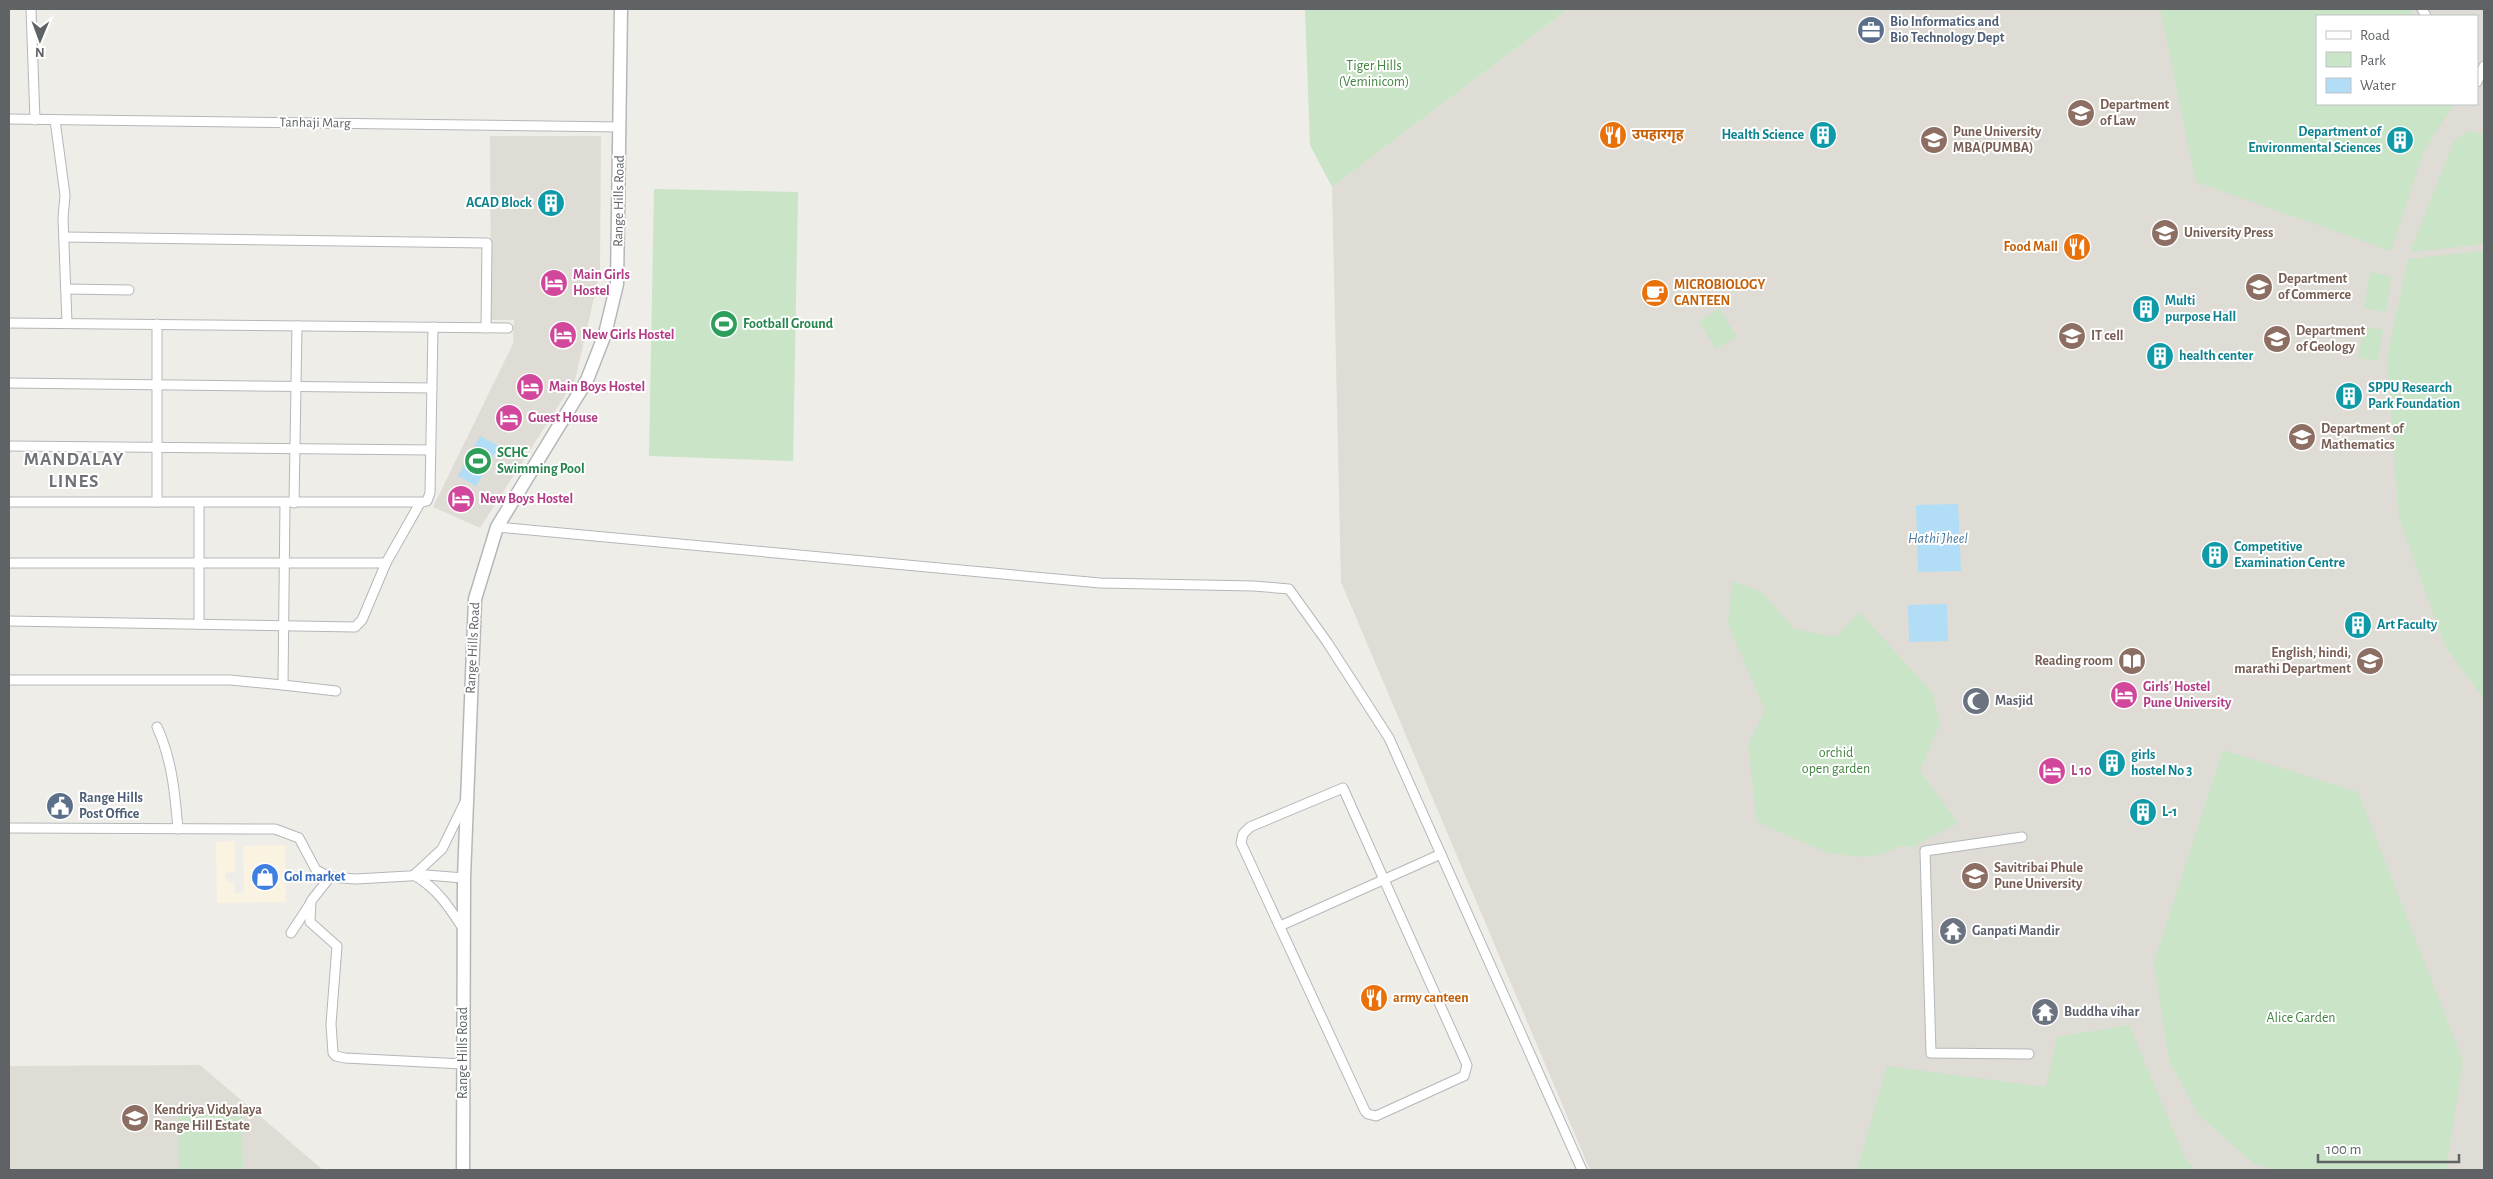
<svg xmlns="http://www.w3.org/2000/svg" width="2493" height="1179" font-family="'Alegreya Sans','Noto Sans Devanagari',sans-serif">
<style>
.commercial{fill:#fbf3e1}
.education{fill:#dfdcd6;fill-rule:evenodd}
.green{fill:#c9e4c7}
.water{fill:#b1ddf6}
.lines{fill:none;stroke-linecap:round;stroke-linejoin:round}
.street-casing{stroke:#b4b7ba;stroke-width:11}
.secondary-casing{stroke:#b4b7ba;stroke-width:15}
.street{stroke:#fff;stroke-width:9}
.secondary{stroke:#fff;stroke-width:12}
.labels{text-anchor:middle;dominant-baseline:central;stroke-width:4;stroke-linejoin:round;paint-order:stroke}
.service-label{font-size:14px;font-weight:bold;fill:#4e5e75;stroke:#fff;text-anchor:start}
.park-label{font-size:14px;fill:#428340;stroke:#fff}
.education-label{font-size:14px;font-weight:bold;fill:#785e54;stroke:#fff;text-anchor:start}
.street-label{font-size:14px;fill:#5f6366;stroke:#fff}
.culture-label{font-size:14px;font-weight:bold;fill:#0d838f;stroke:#fff;text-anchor:start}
.food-label{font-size:14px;font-weight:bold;fill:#c56008;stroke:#fff;text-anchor:start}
.hotel-label{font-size:14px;font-weight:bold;fill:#b23c85;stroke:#fff;text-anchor:start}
.leisure-label{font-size:14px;font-weight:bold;fill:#27864d;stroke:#fff;text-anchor:start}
.worship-label{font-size:14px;font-weight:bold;fill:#5b616d;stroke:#fff;text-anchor:start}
.shop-label{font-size:14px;font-weight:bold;fill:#366cbe;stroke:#fff;text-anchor:start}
.water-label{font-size:15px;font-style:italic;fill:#4b7a9e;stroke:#fff}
.district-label{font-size:19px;font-weight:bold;letter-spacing:1px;fill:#707478;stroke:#fff}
</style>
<rect width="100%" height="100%" fill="#efede8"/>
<path class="commercial" d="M235 841V872L225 873 226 882H234V894L244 893 243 846 285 845 286 902 217 903 216 842Z"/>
<g class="education">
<path d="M1568 9H2484V1170H1590L1341 582 1332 187ZM2317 16H2477V104H2317Z"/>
<path d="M490 136H601L600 272 575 380 480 528 433 507 513 344 514 320H491Z"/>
<path d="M200 1065 323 1170H9V1066Z"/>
</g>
<g class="green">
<path d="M1305 9H1568L1332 187 1310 145Z"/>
<path d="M2160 9H2410L2415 16H2317V104H2454L2424 151 2391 251 2196 182Z"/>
<path d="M2469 131 2484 135V244L2410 252 2454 141Z"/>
<path d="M654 189 798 192 793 461 649 456Z"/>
<path d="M2484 251V699L2445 646 2399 518 2387 358 2408 259Z"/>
<path d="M2370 272 2391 276 2386 312 2364 308Z"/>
<path d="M1719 308 1737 337 1716 349 1699 321Z"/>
<path d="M2363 327 2383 330 2378 361 2358 358Z"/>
<path d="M1732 581 1763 593 1794 629 1836 637 1859 612 1932 692 1940 723 1920 771 1958 823 1913 847 1901 846 1882 854 1861 857 1828 853 1757 822 1748 745 1765 710 1728 624Z"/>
<path d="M2223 750 2358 792 2463 1061 2446 1170H2273L2253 1163 2199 1115 2169 1061 2154 962Z"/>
<path d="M2129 1025 2185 1158 2195 1170H1857L1887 1066 2046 1087 2057 1037Z"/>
<path d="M242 1114 243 1170H179L178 1115Z"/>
</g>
<g class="water">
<path d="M480 436 499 446 476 486 458 476Z"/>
<path d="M1958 504 1961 571 1918 572 1916 505Z"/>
<path d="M1947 604 1948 641 1909 642 1908 605Z"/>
</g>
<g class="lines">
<g class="street-casing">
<g id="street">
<path d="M31 9 35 120"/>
<path d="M2422 9 2426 16"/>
<path d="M2477 82 2484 66"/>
<path d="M9 119 620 127"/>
<path d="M55 120 65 195 63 218 67 323"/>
<path d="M64 237 487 243 486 328"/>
<path d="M66 289 129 290"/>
<path d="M9 323 508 328"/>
<path d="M9 383 432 388"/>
<path d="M9 446 430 450"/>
<path d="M9 502H423L427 501 430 493 433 327"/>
<path d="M157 502V324"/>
<path d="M294 503 297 326"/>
<path d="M497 527 1100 583 1254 586 1289 589 1327 642 1389 738 1582 1170"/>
<path d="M9 563H386"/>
<path d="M9 621 355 627 362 620 386 563 420 503"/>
<path d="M199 624V503"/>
<path d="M9 680H230L283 685 285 503"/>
<path d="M283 685 336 691"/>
<path d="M157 727C172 759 175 794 178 829"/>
<path d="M1343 788 1467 1065 1464 1076 1376 1116 1368 1114 1365 1111 1241 843 1243 834 1250 827Z"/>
<path d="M9 828 275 829 299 838 316 870 330 877 356 879 426 875 464 878"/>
<path d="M2022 837 1925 851 1931 1053 2029 1054"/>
<path d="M330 877 311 901 310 922 337 946 331 1024 333 1053 336 1056 345 1058 463 1064"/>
<path d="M1280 926 1441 854"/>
<path d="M464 930C449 907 438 889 414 875L442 849 465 802"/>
<path d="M291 933 310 904"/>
</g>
</g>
<g class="secondary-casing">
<path id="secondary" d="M463 1170 464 878 475 599 497 527 587 380 605 334 617 284 621 9"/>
</g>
<use href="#street" class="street"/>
<use href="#secondary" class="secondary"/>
</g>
<defs>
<g id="office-disc" transform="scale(1.4375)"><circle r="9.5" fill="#5c6f8a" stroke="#fff"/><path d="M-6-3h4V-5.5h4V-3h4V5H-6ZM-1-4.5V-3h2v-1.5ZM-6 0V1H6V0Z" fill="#fff"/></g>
<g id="university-disc" transform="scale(1.4375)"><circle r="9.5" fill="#8d6e63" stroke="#fff"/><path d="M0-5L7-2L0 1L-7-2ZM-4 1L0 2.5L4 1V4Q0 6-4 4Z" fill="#fff"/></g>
<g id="restaurant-disc" transform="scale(1.4375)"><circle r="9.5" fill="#e8710a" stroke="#fff"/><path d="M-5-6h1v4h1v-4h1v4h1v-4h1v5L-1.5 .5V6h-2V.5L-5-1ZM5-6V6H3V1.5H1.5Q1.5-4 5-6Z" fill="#fff"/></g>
<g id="building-disc" transform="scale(1.4375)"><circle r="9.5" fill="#0f9aa8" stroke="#fff"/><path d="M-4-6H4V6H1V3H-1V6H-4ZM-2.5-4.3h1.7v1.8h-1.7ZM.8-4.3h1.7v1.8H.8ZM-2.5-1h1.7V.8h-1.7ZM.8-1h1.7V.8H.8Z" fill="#fff"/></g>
<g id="hotel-disc" transform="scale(1.4375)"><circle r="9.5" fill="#d1479c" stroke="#fff"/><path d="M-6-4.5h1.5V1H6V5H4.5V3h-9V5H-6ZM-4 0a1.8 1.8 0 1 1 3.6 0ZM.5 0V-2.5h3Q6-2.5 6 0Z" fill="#fff"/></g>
<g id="cafe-disc" transform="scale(1.4375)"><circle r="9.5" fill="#e8710a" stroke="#fff"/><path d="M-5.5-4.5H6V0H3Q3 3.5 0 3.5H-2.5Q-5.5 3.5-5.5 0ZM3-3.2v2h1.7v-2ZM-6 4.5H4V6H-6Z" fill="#fff"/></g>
<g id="stadium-disc" transform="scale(1.4375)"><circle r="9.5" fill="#2e9e5b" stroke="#fff"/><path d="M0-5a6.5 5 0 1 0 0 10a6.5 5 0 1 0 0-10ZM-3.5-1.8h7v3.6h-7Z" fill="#fff"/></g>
<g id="library-disc" transform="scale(1.4375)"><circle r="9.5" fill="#8d6e63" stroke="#fff"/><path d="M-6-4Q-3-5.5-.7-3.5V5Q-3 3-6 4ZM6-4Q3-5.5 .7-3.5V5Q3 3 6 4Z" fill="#fff"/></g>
<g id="mosque-disc" transform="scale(1.4375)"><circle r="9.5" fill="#6b7280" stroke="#fff"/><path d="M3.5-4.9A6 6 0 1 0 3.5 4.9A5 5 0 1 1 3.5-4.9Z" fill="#fff"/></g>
<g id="civic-disc" transform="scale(1.4375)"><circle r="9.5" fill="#5c6f8a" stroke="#fff"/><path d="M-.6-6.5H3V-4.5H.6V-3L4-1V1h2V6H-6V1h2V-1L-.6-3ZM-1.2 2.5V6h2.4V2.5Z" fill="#fff"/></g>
<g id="shop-disc" transform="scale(1.4375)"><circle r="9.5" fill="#3f7fe0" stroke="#fff"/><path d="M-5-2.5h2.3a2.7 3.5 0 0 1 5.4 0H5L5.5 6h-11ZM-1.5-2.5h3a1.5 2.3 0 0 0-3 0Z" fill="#fff"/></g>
<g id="temple-disc" transform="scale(1.4375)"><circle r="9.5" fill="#6b7280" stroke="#fff"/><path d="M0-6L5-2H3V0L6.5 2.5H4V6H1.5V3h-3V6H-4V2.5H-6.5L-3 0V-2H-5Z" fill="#fff"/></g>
<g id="school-disc" transform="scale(1.4375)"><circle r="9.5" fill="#8d6e63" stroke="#fff"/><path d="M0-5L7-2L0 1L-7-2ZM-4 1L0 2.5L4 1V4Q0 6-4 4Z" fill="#fff"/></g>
</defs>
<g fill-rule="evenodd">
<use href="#office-disc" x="1871" y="30"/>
<use href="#university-disc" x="2081" y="113"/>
<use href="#restaurant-disc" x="1613" y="135"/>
<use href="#building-disc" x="1823" y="135"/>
<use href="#university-disc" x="1934" y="140"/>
<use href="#building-disc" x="2400" y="140"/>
<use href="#building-disc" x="551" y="203"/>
<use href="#university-disc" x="2165" y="233"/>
<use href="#restaurant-disc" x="2077" y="247"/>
<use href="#hotel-disc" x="554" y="283"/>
<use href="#university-disc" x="2259" y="287"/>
<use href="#cafe-disc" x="1655" y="293"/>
<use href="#building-disc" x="2146" y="309"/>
<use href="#stadium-disc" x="724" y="324"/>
<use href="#hotel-disc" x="563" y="335"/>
<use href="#university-disc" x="2072" y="336"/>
<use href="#university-disc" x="2277" y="339"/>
<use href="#building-disc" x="2160" y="356"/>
<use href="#hotel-disc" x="530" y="387"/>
<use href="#building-disc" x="2349" y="396"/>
<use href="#hotel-disc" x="509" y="418"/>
<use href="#university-disc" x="2302" y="437"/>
<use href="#stadium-disc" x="478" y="461"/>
<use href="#hotel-disc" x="461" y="499"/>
<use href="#building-disc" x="2215" y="555"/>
<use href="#building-disc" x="2358" y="625"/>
<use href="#library-disc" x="2132" y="661"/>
<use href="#university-disc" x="2370" y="661"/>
<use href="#hotel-disc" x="2124" y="695"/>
<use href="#mosque-disc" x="1976" y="701"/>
<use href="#building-disc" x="2112" y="763"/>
<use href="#hotel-disc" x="2052" y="771"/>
<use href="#civic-disc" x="60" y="806"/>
<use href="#building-disc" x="2143" y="812"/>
<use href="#university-disc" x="1975" y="876"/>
<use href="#shop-disc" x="265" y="877"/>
<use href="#temple-disc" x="1953" y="931"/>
<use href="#restaurant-disc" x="1374" y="998"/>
<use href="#temple-disc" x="2045" y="1012"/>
<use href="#school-disc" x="135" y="1118"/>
</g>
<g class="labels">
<g class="service-label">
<text x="1890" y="22">Bio Informatics and<tspan x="1890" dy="16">Bio Technology Dept</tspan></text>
<text x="79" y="798">Range Hills<tspan x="79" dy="16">Post Office</tspan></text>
</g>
<g class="park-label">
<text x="1374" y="66">Tiger Hills<tspan x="1374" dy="16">(Veminicom)</tspan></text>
<text x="1836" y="753">orchid<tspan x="1836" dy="16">open garden</tspan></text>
<text x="2301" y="1018">Alice Garden</text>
</g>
<g class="education-label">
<text x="2100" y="105">Department<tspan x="2100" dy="16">of Law</tspan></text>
<text x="1953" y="132">Pune University<tspan x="1953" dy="16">MBA(PUMBA)</tspan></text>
<text x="2184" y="233">University Press</text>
<text x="2278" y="279">Department<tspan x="2278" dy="16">of Commerce</tspan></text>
<text x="2296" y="331">Department<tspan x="2296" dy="16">of Geology</tspan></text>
<text x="2091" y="336">IT cell</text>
<text x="2321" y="429">Department of<tspan x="2321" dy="16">Mathematics</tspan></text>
<text x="2351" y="653" text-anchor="end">English, hindi,<tspan x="2351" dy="16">marathi Department</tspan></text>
<text x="2113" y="661" text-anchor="end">Reading room</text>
<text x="1994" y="868">Savitribai Phule<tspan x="1994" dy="16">Pune University</tspan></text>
<text x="154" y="1110">Kendriya Vidyalaya<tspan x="154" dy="16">Range Hill Estate</tspan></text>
</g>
<g class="street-label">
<text transform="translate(315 123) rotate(1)">Tanhaji Marg</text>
<text transform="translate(619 201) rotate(-89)">Range Hills Road</text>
<text transform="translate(473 648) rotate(-87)">Range Hills Road</text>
<text transform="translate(463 1053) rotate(-90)">Range Hills Road</text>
</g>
<g class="culture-label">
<text x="2381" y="132" text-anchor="end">Department of<tspan x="2381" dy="16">Environmental Sciences</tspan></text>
<text x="1804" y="135" text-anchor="end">Health Science</text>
<text x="532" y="203" text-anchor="end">ACAD Block</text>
<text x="2165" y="301">Multi<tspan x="2165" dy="16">purpose Hall</tspan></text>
<text x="2179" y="356">health center</text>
<text x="2368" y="388">SPPU Research<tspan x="2368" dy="16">Park Foundation</tspan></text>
<text x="2234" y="547">Competitive<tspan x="2234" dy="16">Examination Centre</tspan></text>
<text x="2377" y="625">Art Faculty</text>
<text x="2131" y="755">girls<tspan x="2131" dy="16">hostel No 3</tspan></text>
<text x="2162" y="812">L-1</text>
</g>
<g class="food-label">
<text x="1632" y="135">उपहारगृह</text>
<text x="2058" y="247" text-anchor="end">Food Mall</text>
<text x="1674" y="285">MICROBIOLOGY<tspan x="1674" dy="16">CANTEEN</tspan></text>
<text x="1393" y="998">army canteen</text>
</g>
<g class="hotel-label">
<text x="573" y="275">Main Girls<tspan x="573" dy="16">Hostel</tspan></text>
<text x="582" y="335">New Girls Hostel</text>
<text x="549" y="387">Main Boys Hostel</text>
<text x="528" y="418">Guest House</text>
<text x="480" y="499">New Boys Hostel</text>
<text x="2143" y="687">Girls' Hostel<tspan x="2143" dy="16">Pune University</tspan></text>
<text x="2071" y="771">L 10</text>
</g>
<g class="leisure-label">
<text x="743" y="324">Football Ground</text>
<text x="497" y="453">SCHC<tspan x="497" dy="16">Swimming Pool</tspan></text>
</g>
<g class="worship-label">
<text x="1995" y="701">Masjid</text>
<text x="1972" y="931">Ganpati Mandir</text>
<text x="2064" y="1012">Buddha vihar</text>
</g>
<g class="shop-label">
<text x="284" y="877">Gol market</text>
</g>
<g class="water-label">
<text x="1938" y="538">Hathi Jheel</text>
</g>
<g class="district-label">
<text x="74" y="459">MANDALAY<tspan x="74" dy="22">LINES</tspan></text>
</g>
</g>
<rect width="2493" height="1179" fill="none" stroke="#5f6366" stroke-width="20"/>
<rect x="2316" y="15" width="162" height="90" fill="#ffffff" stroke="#bfc1c2"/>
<rect x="2326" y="31" width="25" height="8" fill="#ffffff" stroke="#bfc1c2"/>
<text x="2360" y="40" font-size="15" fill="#5f6366">Road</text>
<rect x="2326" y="52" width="25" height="15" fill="#c9e4c7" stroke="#bfc1c2"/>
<text x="2360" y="65" font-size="15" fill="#5f6366">Park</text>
<rect x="2326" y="78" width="25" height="15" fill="#b1ddf6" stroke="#bfc1c2"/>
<text x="2360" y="90" font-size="15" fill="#5f6366">Water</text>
<g transform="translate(40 40) rotate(181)" stroke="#ffffff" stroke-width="4" paint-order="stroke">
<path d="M0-4L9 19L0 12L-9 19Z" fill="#5f6366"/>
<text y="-8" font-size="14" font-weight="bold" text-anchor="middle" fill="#5f6366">N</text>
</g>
<path d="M2318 1154v8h141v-8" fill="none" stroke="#5f6366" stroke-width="2.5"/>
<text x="2326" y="1154" font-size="15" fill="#5f6366" stroke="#ffffff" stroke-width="4" paint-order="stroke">100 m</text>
</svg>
